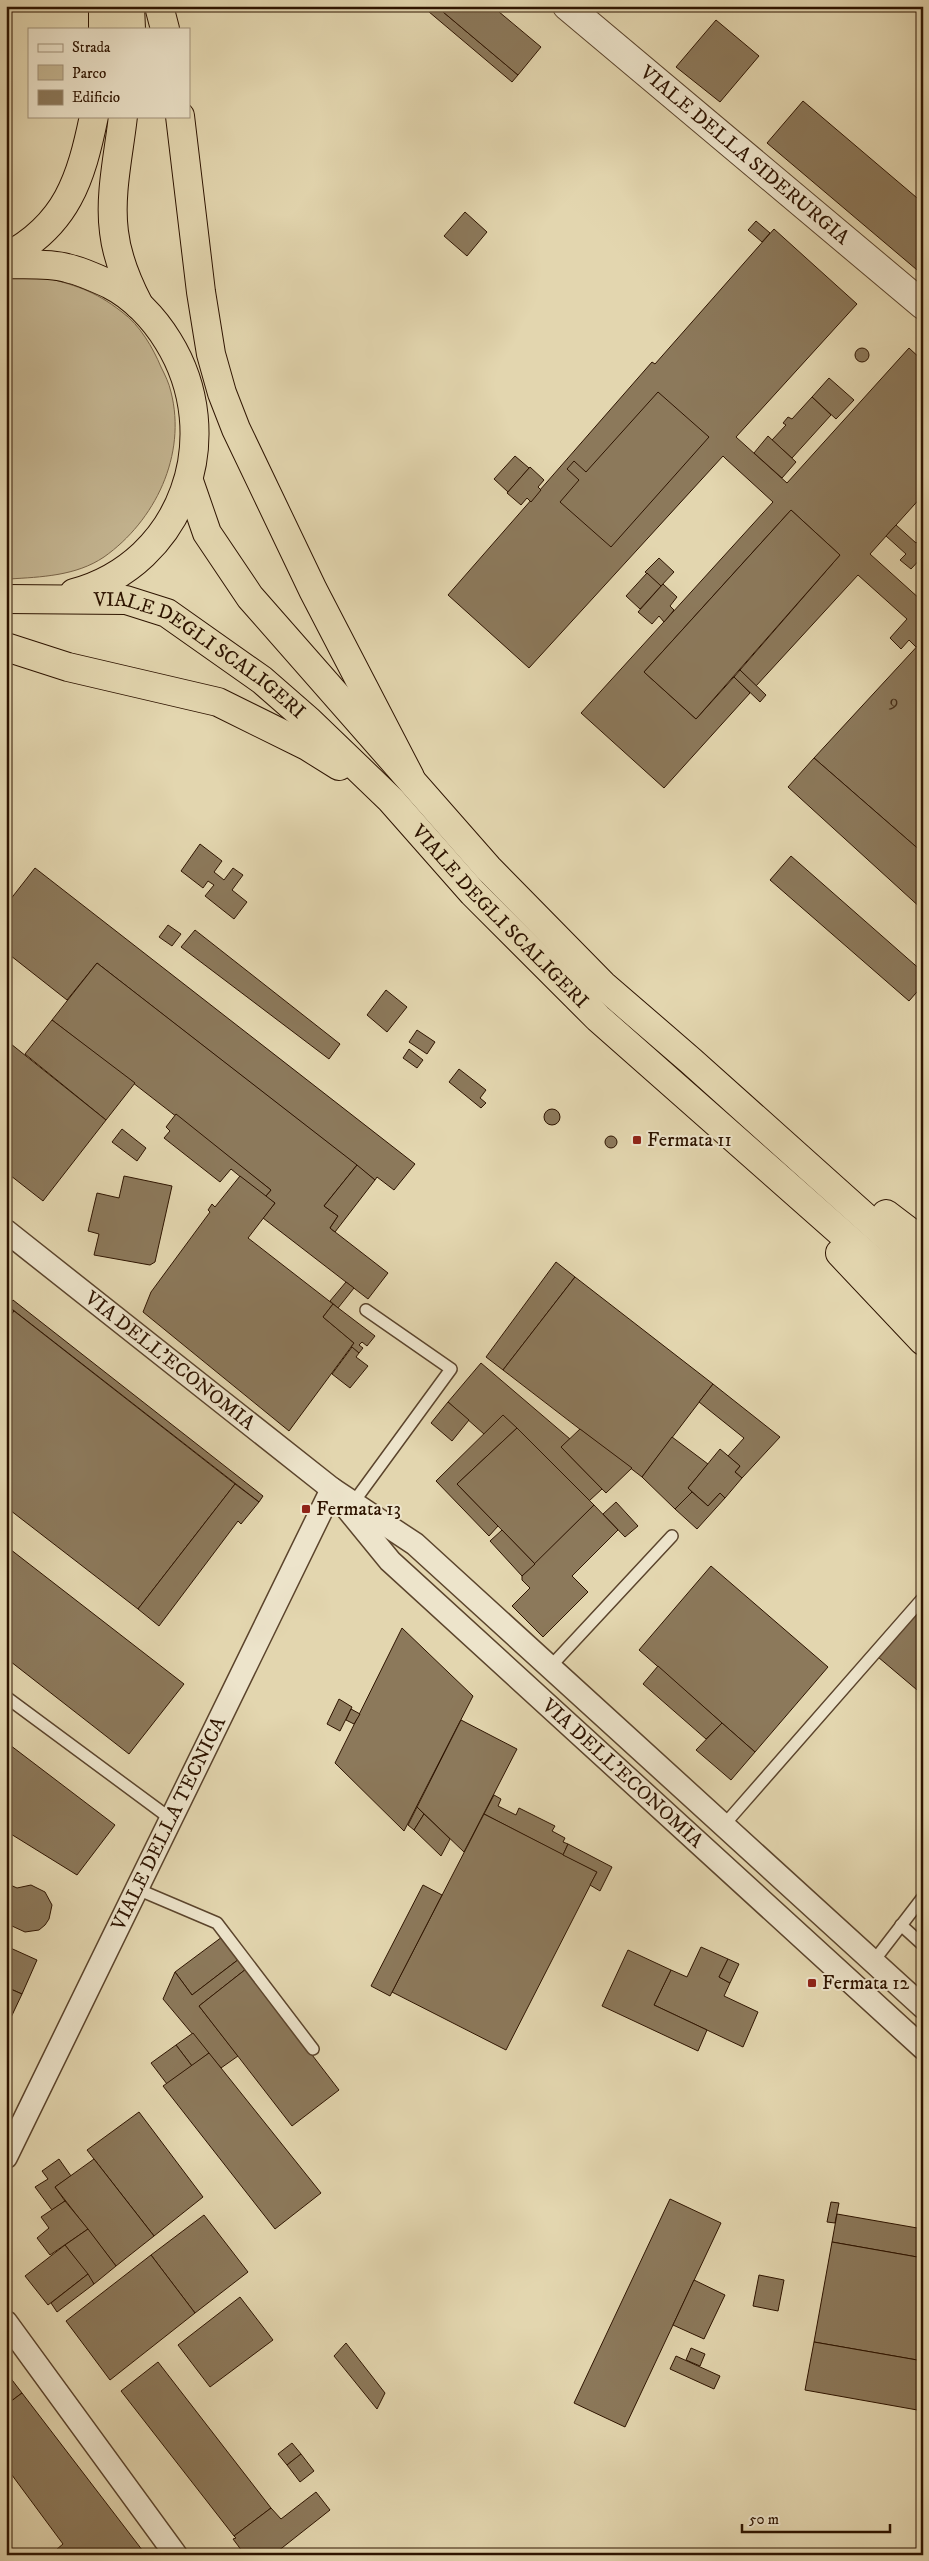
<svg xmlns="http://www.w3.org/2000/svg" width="929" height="2561" font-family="'IM FELL DW Pica',serif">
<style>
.green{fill:#c4b591;stroke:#796448}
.building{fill:#8c795b;stroke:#2e1400}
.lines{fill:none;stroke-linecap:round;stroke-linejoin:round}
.service-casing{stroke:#5b442c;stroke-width:14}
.minor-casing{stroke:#5b442c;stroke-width:25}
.tertiary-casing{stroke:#5b442c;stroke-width:30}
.trunk-casing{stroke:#2e1400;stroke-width:30}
.motorway-casing{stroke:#2e1400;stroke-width:30}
.service{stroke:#ede4cb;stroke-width:11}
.minor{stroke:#ede4cb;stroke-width:22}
.tertiary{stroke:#ede4cb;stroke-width:28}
.trunk{stroke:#e3d6af;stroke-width:28}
.motorway{stroke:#e3d6af;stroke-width:28}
.poi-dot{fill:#8f2418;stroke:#ede4cb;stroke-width:2}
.labels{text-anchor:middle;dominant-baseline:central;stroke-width:4;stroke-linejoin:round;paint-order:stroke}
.number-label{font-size:18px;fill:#462d17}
.street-label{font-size:20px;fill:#2e1400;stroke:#ede4cb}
.poi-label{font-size:20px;fill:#2e1400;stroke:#ede4cb;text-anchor:start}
</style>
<rect width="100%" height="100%" fill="#e3d6af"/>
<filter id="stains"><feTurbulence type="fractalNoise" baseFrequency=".004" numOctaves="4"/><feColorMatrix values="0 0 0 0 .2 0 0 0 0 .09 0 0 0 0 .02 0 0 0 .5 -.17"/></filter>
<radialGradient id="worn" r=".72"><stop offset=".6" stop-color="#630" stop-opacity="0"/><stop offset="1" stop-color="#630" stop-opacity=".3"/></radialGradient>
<path class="green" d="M40 276C74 285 94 290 122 312 140 325 153 348 161 367 165 375 169 383 171 392 187 455 155 521 104 557 76 576 41 577 9 579H6V277Z"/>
<g class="building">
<path d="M422 6H436L518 75 512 82Z"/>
<path d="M436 6H492L541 47 518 75Z"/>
<path d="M767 6H799L767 9Z"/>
<path d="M716 20 759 56 720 102 676 67Z"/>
<path d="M803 101 923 203V275L767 143Z"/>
<path d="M465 212 487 232 467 256 444 236Z"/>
<path d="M756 221 770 233 762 242 748 230Z"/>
<path d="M774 229 857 304 736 437 787 483 909 348 923 361V495L870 554 921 600 923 598V640L916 647 909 640 901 649 890 638 907 619 858 575 756 686 740 670 840 555 791 510 644 672 696 719 734 677 750 693 664 788 581 713 773 502 726 459 723 456 529 668 448 595 652 362 655 364Z"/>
<circle cx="862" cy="355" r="7"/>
<path d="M829 378 854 400 836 419 812 397Z"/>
<path d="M658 392 709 437 611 547 560 502 579 480 567 469 574 461 586 472Z"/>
<path d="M812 397 831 415 792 458 772 440 786 425 783 423 788 417 792 419Z"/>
<path d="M768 436 796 462 782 478 754 453Z"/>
<path d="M515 456 529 468 508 492 494 479Z"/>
<path d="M530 467 544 480 538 487 541 490 531 502 527 498 521 505 507 493Z"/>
<path d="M791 510 840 555 696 719 644 672Z"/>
<path d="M896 525 916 543 923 537V556L911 569 900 560 906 554 886 536Z"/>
<path d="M659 558 674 572 661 586 645 572Z"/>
<path d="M647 573 661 586 640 609 626 596Z"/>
<path d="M663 584 677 597 670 606 674 610 664 622 659 616 652 624 638 612Z"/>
<path d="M923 640V853L814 758Z"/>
<path d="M740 670 766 695 760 702 734 677Z"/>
<path d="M814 758 923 853V910L788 787Z"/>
<path d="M200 844 222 861 214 872 224 880 233 868 243 875 232 890 247 902 234 919 205 896 214 885 208 881 203 888 181 871Z"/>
<path d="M791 856 923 972V985L909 1001 770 880Z"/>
<path d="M35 868 415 1164 394 1190 377 1177 375 1180 97 963 67 1000 6 952V905Z"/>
<path d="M168 925 181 934 172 946 159 937Z"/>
<path d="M195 930 340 1044 329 1059 181 947Z"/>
<path d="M97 963 357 1165 324 1206 338 1216 330 1228 388 1273 368 1299 263 1218 275 1203 265 1197 271 1190 52 1020Z"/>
<path d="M386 990 407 1007 387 1032 367 1015Z"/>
<path d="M52 1020 135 1083 106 1120 25 1054Z"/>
<path d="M417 1030 435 1042 427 1054 409 1042Z"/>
<path d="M6 1040 106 1120 43 1201 6 1172Z"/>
<path d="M409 1049 423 1060 417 1068 403 1058Z"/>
<path d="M459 1069 486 1090 480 1098 486 1103 481 1108 449 1082Z"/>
<circle cx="552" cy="1117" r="8"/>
<path d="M176 1114 271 1190 265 1197 231 1169 220 1182 164 1138 170 1131 166 1127Z"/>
<path d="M122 1129 146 1148 137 1161 112 1142Z"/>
<circle cx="611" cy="1142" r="6"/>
<path d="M357 1165 375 1180 335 1232 330 1228 338 1216 324 1206Z"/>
<path d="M124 1176 172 1186 155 1262 150 1265 94 1255 99 1234 88 1231 97 1193 119 1198Z"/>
<path d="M240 1176 275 1203 248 1238 333 1304 323 1317 354 1343 289 1431 143 1312 151 1292 210 1212 208 1210 212 1204 215 1207Z"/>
<path d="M556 1262 575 1277 503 1370 486 1357Z"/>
<path d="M575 1277 713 1384 642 1477 503 1370Z"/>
<path d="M346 1282 354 1288 338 1308 330 1301Z"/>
<path d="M13 1300 263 1496 259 1502 8 1306Z"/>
<path d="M333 1304 375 1336 367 1346 362 1342 359 1345 363 1348 359 1353 351 1347 354 1343 323 1317Z"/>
<path d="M8 1306 14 1311 6 1321V1309Z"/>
<path d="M14 1311 235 1484 138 1609 6 1507V1321Z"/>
<path d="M352 1347 359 1353 356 1357 368 1366 350 1388 332 1374Z"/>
<path d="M481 1363 570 1439 561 1447 602 1489 589 1501 503 1415 484 1434 448 1402Z"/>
<path d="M713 1384 780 1437 742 1478 735 1472 740 1466 728 1456 744 1438 699 1402Z"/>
<path d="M448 1402 469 1420 452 1441 431 1423Z"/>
<path d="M503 1415 517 1428 457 1484 498 1526 489 1536 436 1481Z"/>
<path d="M517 1428 594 1505 535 1564 457 1484Z"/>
<path d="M580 1429 632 1468 606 1493 561 1447Z"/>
<path d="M672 1437 708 1464 688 1488 692 1492 675 1509 642 1477Z"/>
<path d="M720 1449 740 1466 735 1472 742 1478 725 1498 720 1493 708 1506 688 1488Z"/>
<path d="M235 1484 259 1502 241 1524 238 1521 159 1626 138 1609Z"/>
<path d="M692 1492 708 1506 720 1493 725 1498 697 1529 675 1509Z"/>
<path d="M616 1502 638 1526 625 1537 603 1514Z"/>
<path d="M594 1505 618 1530 572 1576 588 1592 543 1637 512 1606 530 1588 522 1580V1576Z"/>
<path d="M502 1530 535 1564 522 1576 490 1541Z"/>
<path d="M6 1546 184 1684 129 1754 6 1658Z"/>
<path d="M711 1566 828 1667 755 1752 639 1650Z"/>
<path d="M921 1607 923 1608V1695L878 1657Z"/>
<path d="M402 1628 473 1696 404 1831 335 1763Z"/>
<path d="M658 1666 722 1723 706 1739 643 1684Z"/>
<path d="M339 1699 352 1707 340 1731 327 1724Z"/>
<path d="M351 1709 360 1714 354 1724 346 1720Z"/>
<path d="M461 1720 517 1749 464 1852 417 1807Z"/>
<path d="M722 1723 755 1752 731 1780 696 1750Z"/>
<path d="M6 1742 115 1825 77 1875 6 1831Z"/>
<path d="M494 1795 501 1799 498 1806 516 1815 519 1808 555 1826 552 1831 565 1838 563 1842 568 1844 563 1855 484 1814Z"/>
<path d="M417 1807 424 1814 414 1830 408 1825Z"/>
<path d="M424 1814 450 1839 441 1856 414 1830Z"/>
<path d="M484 1814 597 1872 506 2050 392 1992Z"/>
<path d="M568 1844 612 1867 600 1891 590 1885 597 1872 563 1855Z"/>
<path d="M6 1883 17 1888 31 1885 45 1892 52 1905 49 1919 45 1925 39 1930 25 1932 12 1926 6 1919Z"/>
<path d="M423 1885 442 1895 390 1996 371 1986Z"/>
<path d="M222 1937 239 1959 192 1995 175 1972Z"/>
<path d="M6 1946 37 1960 22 1994 6 1987Z"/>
<path d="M701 1947 728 1959 719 1977 730 1983 724 1996 758 2012 743 2047 654 2005 671 1970 687 1977Z"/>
<path d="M628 1950 671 1970 654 2005 707 2030 698 2051 602 2006Z"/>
<path d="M239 1959 246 1969 199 2006 238 2056 221 2068 163 1999 175 1972 192 1995Z"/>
<path d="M728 1959 739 1964 730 1983 719 1977Z"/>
<path d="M246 1969 339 2090 292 2126 199 2006Z"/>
<path d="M6 1987 22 1994 6 2028Z"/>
<path d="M193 2033 209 2053 192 2066 176 2045Z"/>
<path d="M176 2045 192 2066 167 2084 151 2063Z"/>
<path d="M209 2053 321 2193 275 2229 163 2086Z"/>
<path d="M139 2112 203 2197 154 2236 87 2150Z"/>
<path d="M59 2159 71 2176 55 2187 65 2201 52 2210 35 2187 48 2179 42 2171Z"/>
<path d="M94 2159 154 2236 116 2266 55 2187Z"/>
<path d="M670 2199 721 2223 625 2427 574 2403Z"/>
<path d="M65 2201 88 2229 50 2255 37 2238 49 2228 41 2217Z"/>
<path d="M831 2202 839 2203 835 2223 827 2222Z"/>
<path d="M837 2214 923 2229V2258L832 2242Z"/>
<path d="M204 2215 248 2272 195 2313 151 2255Z"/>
<path d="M88 2229 116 2266 94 2284 65 2245Z"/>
<path d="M832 2242 923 2258V2361L814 2342Z"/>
<path d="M65 2245 88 2274 48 2305 25 2276Z"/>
<path d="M151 2255 195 2313 110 2380 66 2321Z"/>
<path d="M88 2274 94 2284 57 2312 51 2303Z"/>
<path d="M759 2275 784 2280 778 2311 753 2306Z"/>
<path d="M694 2280 725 2295 704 2339 673 2325Z"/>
<path d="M240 2297 273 2340 210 2387 178 2345Z"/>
<path d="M814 2342 923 2361V2411L805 2390Z"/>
<path d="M346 2343 385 2393 377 2409 334 2356Z"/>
<path d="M691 2348 705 2354 700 2366 686 2360Z"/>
<path d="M676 2356 720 2376 714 2389 670 2369Z"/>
<path d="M158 2362 271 2508 234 2536 121 2391Z"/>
<path d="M6 2372 22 2393 6 2405Z"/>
<path d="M22 2393 146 2555H50L63 2544 6 2467V2405Z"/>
<path d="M292 2443 301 2454 287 2465 278 2454Z"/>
<path d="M301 2454 314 2471 300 2482 287 2465Z"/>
<path d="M316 2492 330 2510 273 2555H245L233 2539 236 2538 234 2536 271 2508 281 2519Z"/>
</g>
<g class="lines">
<g class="service-casing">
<g id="service">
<path d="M353 1503 451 1369 366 1310"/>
<path d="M550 1667 672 1536"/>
<path d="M6 1697 171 1819"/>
<path d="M724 1825 923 1598"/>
<path d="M137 1889 217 1923 313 2049"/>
<path d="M901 1925 923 1945"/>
<path d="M873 1962 923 1897"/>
</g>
</g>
<g class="minor-casing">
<g id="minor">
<path id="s1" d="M6 1231 332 1489 415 1544 923 2007"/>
<path id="s2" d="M345 1506 390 1561 923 2048"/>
<path id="s3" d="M6 2157 332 1489"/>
<path d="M6 2322 176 2555"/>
</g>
</g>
<g class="tertiary-casing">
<g id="tertiary">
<path id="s4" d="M567 6 923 305"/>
</g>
</g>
<g class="trunk-casing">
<g id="trunk">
<path d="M6 264C25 265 48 263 67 268 80 271 96 278 109 284 133 296 154 318 168 341 227 436 184 563 74 593"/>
<path d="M189 481 207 533 250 597 488 868 603 985 691 1061 923 1269"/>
<path id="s5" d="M6 599 126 600 167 613 262 680 309 721 391 800 473 893 598 1018 923 1305"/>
<path d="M6 647 68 667 218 702 307 746 339 766"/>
<path d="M886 1214 923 1242"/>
<path d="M840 1253 923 1341"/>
</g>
</g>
<g class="motorway-casing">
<g id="motorway">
<path d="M103 6V29"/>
<path d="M130 6 131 29"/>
<path d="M159 6 165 29"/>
<path d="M123 116C119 153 109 195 114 232 117 258 127 282 139 305"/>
<path d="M180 116 201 292 211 354 222 393 236 429 313 590 410 777"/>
<path d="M6 257C67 225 81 179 94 116"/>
</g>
</g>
<use href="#service" class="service"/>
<use href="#minor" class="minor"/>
<use href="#tertiary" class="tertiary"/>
<use href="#trunk" class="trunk"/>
<use href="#motorway" class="motorway"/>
</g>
<g class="poi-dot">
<rect x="632" y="1135" width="10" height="10" rx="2.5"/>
<rect x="301" y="1504" width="10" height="10" rx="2.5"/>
<rect x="807" y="1978" width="10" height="10" rx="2.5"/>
</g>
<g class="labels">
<g class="number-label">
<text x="894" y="702">9</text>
</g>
<g class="street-label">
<text stroke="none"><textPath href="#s4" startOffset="232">VIALE DELLA SIDERURGIA</textPath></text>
<text stroke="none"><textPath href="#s5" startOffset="210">VIALE DEGLI SCALIGERI</textPath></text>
<text stroke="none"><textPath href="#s5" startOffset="615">VIALE DEGLI SCALIGERI</textPath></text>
<text stroke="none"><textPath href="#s1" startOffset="209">VIA DELL'ECONOMIA</textPath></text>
<text stroke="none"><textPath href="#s2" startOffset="386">VIA DELL'ECONOMIA</textPath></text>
<text stroke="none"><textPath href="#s3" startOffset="371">VIALE DELLA TECNICA</textPath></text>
</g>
<g class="poi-label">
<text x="647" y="1140">Fermata 11</text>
<text x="316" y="1509">Fermata 13</text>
<text x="822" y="1983">Fermata 12</text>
</g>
</g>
<rect width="929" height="2561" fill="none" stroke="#e3d6af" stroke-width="25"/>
<rect x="8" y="8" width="914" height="2546" fill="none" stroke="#2e1400" stroke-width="2.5"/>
<rect x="12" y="12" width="904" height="2536" fill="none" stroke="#2e1400"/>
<rect x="28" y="28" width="162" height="90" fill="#ede4cb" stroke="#a1917a"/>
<rect x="38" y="44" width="25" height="8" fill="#ede4cb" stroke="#a1917a"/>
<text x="72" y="52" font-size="15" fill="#2e1400">Strada</text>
<rect x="38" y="65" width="25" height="15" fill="#c4b591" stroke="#a1917a"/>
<text x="72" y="78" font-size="15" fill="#2e1400">Parco</text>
<rect x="38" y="90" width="25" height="15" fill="#8c795b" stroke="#a1917a"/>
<text x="72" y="102" font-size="15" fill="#2e1400">Edificio</text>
<path d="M742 2524v8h148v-8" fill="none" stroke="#2e1400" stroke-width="2.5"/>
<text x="749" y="2524" font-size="15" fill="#2e1400" stroke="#ede4cb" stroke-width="4" paint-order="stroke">50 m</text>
<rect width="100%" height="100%" filter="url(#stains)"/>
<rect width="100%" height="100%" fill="url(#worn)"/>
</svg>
